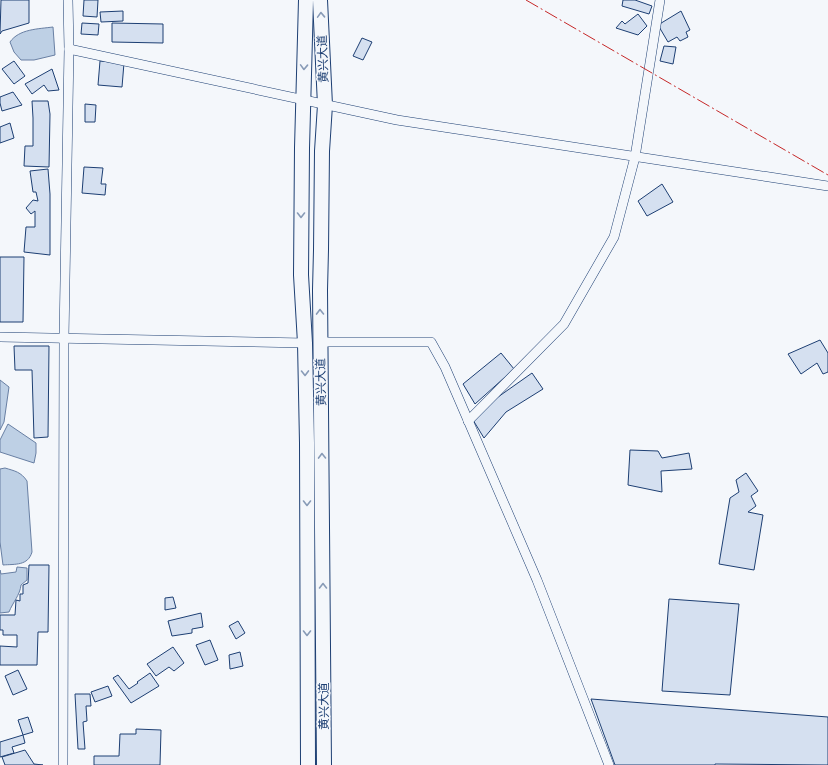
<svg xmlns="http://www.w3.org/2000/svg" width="828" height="765" font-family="'Fira Sans','Noto Sans SC',sans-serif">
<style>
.water{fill:#bed0e5;stroke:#687fa3}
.building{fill:#d5e0f0;stroke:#1d3f73}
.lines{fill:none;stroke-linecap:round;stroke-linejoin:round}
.minor-casing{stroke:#1d3f73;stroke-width:10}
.highway-casing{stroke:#1d3f73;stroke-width:16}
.minor{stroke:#f4f7fb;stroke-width:9}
.highway{stroke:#f4f7fb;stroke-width:14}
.power{stroke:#c62828;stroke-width:1;stroke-dasharray:14 3 2 3;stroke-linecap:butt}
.oneway{stroke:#889bb7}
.labels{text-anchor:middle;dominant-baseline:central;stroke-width:3;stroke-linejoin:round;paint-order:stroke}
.street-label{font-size:12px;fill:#1d3f73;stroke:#f4f7fb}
</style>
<rect width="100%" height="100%" fill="#f4f7fb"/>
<g class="water">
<path d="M53 27 55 55 34 60H21L14 52 10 42C19 29 38 29 53 27Z"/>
<path d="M0 380 9 387 4 422 0 430Z"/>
<path d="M8 424 36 443V453L34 463 0 452V440Z"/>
<path d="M5 468C15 471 21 472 27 481L32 552C28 566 15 564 3 565L0 542V469Z"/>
<path d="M17 567 27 568V580L21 585C20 595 13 602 9 612L0 613V570L1 574 16 572Z"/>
</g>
<g class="building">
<path d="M1 0H29V23L2 31 0 34Z"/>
<path d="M84 0H98L97 17 83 16Z"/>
<path d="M623 0H635L652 6 649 14 622 6Z"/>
<path d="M123 11V21L101 22 100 12Z"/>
<path d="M681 11 690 30 686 32 688 37 680 41 677 37 668 42 658 25Z"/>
<path d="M638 14 647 26 638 35 616 28 622 21 625 24Z"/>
<path d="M82 23 99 24 98 35 81 34Z"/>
<path d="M112 23 163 24V43L112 42Z"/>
<path d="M362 38 372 42 363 60 353 56Z"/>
<path d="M664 46 676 47 673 64 660 61Z"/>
<path d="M14 61 25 76 14 84 2 69Z"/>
<path d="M100 61 124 63 122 87 98 85Z"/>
<path d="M52 69 59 90 48 91 44 85 32 94 25 84Z"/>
<path d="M13 92 22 105 2 111 0 103V97Z"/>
<path d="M32 101H48L50 114 49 167 24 166 25 146H33V118Z"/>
<path d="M85 104 96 105 95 122H85Z"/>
<path d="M10 123 14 138 0 143V127Z"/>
<path d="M84 167 103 168 101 184H106L105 195 82 193Z"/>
<path d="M48 169 50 194V255L24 252 26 227H35V211L31 214 26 208 33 200 38 201 36 192H33L30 171Z"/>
<path d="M662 184 673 202 647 216 638 201Z"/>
<path d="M0 257H24L23 322H0Z"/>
<path d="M820 340 828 353V372L823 374 817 363 801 374 788 354Z"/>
<path d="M14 346H49L48 437 34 438 32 370H15Z"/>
<path d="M501 353 514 369 475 404 463 384Z"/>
<path d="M532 373 543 389 506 412 484 438 473 420 498 397Z"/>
<path d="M630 450 658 451 662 458 689 453 692 469 661 471 662 492 628 485Z"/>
<path d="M746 473 758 491 751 496 756 506 748 512 763 515 754 570 719 564 730 498 739 492 736 480Z"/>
<path d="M29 565H49L48 632H38L37 665H0V646L17 647V635H3V630H0V615H15L16 600 20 601V594H23V585L28 583Z"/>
<path d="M173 597 176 608 165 610V598Z"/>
<path d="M669 599 739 604 730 695 662 691Z"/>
<path d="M201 613 203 627 192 629V633L172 636 168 621Z"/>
<path d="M238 621 245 633 236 639 229 626Z"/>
<path d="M210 640 218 660 205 665 196 645Z"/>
<path d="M173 647 184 663 174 671 169 667 156 676 147 664Z"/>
<path d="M240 652 243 666 230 669 229 655Z"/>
<path d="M18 670 27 689 13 695 5 676Z"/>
<path d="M150 673 159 686 131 703 113 678 118 675 129 689 138 683 137 682Z"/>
<path d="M108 686 112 696 95 702 91 692Z"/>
<path d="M75 694H90L91 706H86L87 721 83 722 85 749H78Z"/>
<path d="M591 699 828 717V765L715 764V765H615Z"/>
<path d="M28 717 33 732 23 735 18 720Z"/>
<path d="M136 729 161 730 160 765H94V756H119L120 734H136Z"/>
<path d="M23 735 25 743 12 747 14 753 0 757V742Z"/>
<path d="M25 750 34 764 43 765H5L2 757Z"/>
</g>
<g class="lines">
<g class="minor-casing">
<g id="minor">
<path d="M69 49 397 120 828 186"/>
<path d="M0 337 305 343"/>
<path d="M321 342H431L445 367 537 580 609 765"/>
<path d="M468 421 564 324 614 237 635 157 660 0"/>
<path d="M63 765 64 338 69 49 68 0"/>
</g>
</g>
<g class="highway-casing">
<g id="highway">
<path d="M306 0 302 148 301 275 305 343 307 443 308 765"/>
<path d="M320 0 325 105 322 151 321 250 320 290 324 765"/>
</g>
</g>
<use href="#minor" class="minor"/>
<use href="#highway" class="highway"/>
<path class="power" d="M526 0 828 175"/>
</g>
<defs><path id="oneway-chevron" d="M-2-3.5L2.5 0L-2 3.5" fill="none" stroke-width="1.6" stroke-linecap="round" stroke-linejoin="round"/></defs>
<g class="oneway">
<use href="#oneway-chevron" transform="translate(321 15) rotate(-92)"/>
<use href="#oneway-chevron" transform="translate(304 67) rotate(92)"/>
<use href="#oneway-chevron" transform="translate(301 215) rotate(90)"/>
<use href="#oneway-chevron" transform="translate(320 312) rotate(-91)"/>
<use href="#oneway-chevron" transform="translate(305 373) rotate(89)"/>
<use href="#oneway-chevron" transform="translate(322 456) rotate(-91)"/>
<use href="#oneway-chevron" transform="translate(307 503) rotate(90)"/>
<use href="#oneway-chevron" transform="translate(323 586) rotate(-90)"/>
<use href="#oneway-chevron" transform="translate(307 633) rotate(90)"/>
</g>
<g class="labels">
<g class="street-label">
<text transform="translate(323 59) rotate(-92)">黄兴大道</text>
<text transform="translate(321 382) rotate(-91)">黄兴大道</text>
<text transform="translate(324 706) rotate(-90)">黄兴大道</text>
</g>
</g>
</svg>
